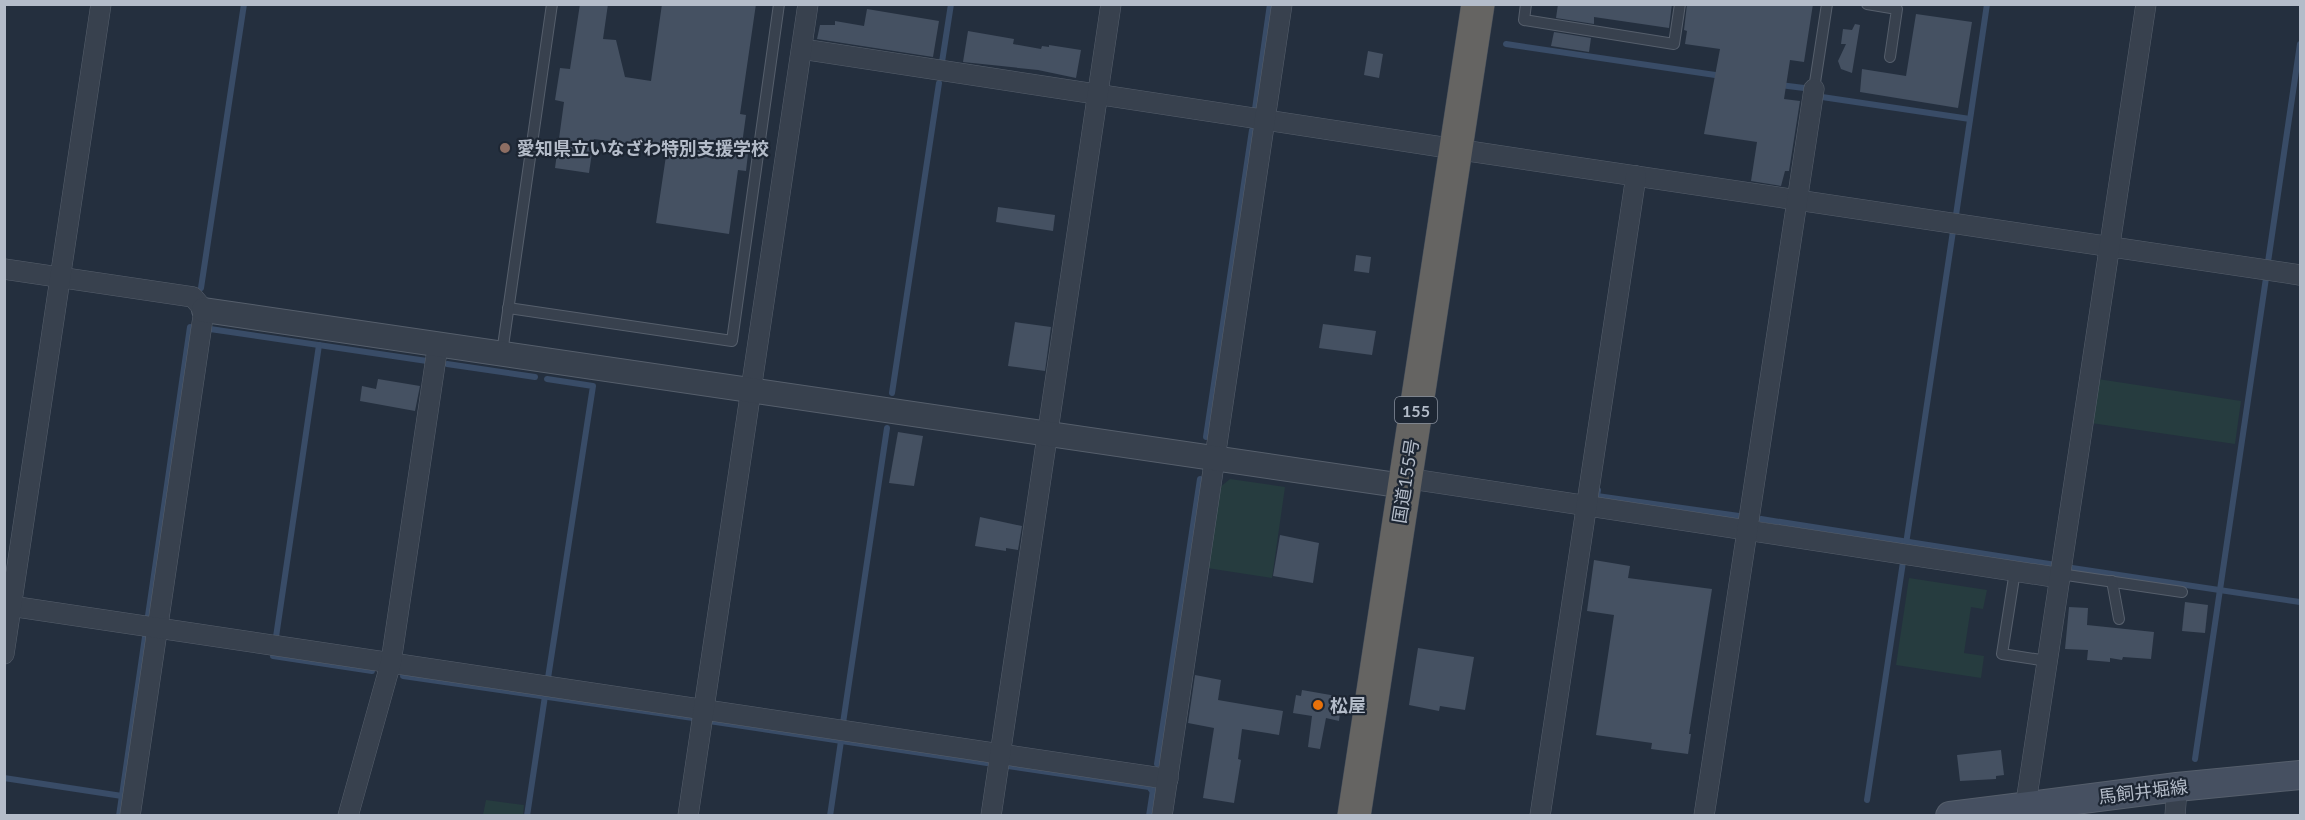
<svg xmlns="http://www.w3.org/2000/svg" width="2305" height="820" font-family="Lato,'Noto Sans JP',sans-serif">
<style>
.green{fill:#263c3f}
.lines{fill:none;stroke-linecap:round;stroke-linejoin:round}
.stream{stroke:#394c67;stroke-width:6}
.building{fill:#455162}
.service-casing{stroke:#565f6c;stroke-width:12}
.minor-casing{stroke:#565f6c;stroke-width:21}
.tertiary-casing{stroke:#565f6c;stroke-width:26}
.secondary-casing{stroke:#565f6c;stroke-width:30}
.trunk-casing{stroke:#434c59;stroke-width:34}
.service{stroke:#38414e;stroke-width:10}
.minor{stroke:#38414e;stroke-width:20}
.tertiary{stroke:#38414e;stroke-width:24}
.secondary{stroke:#465061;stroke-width:28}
.trunk{stroke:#656462;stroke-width:33}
.education-dot{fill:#8d6e63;stroke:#1d2633;stroke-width:2}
.food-dot{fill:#e8710a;stroke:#1d2633;stroke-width:2}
.labels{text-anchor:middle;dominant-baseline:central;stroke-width:4.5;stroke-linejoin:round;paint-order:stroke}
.shield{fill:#1d2633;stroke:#878f9c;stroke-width:1.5}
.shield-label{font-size:16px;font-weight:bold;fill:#b4bcc9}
.poi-label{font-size:18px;font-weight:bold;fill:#b4bcc9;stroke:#1d2633;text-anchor:start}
.street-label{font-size:18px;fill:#b4bcc9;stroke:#1d2633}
</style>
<rect width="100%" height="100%" fill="#242f3e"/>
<g class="green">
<path d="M2098 379 2241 401 2235 444 2091 423Z"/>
<path d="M1230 479 1285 487 1272 578 1207 568 1219 488Z"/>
<path d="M1909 578 1987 590 1983 609 1971 607 1964 653 1984 656 1981 678 1896 665Z"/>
<path d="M486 800 524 805 523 815H483Z"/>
</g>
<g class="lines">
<g class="stream">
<path d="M1506 44 1722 76"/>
<path d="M942 62 951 4"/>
<path d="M1780 85 1804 88"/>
<path d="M1822 97 1970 119"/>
<path d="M1255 109 1270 4"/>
<path d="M1956 215 1987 4"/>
<path d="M2268 262 2300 44"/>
<path d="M201 288 244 4"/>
<path d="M210 329 427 361"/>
<path d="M447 364 535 377"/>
<path d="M547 379 593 386 548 678"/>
<path d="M892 393 939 83"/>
<path d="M1206 437 1252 130"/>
<path d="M1598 490 1597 496 1739 516"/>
<path d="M1761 519 2056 565"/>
<path d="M1906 544 1953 231"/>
<path d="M2072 568 2300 602"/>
<path d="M148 616 190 327"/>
<path d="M276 637 319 345"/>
<path d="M273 656 372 671"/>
<path d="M403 676 693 718"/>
<path d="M709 721 987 763"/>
<path d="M843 723 887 428"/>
<path d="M2195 759 2266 278"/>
<path d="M1157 764 1200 479"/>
<path d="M1008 766 1149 787 1153 792"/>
<path d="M4 778 122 796"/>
<path d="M1867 800 1903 562"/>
<path d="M119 816 145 637"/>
<path d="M527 816 545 696"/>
<path d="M830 816 841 741"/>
<path d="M1149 816 1153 790"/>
</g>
</g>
<g class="building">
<path d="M580 4H608L603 39 616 40 625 77 651 81 662 4H756L740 114 746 115 742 144 749 145 746 171 738 170 729 234 656 223 667 149 594 139 589 173 555 168 564 102 555 100 560 68 570 69Z"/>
<path d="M1558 4H1672L1669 28 1594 17V24L1556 18Z"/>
<path d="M1687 4H1813L1804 62 1790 60 1784 99 1800 101 1789 171H1785L1781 186 1751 181 1757 142 1704 134 1720 49 1685 44 1687 31 1684 30Z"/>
<path d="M867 9 939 21 933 57 817 39 820 25H835V21L864 26Z"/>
<path d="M1916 14 1972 22 1958 108 1860 92 1862 69 1906 76Z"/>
<path d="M1855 24 1860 25 1852 73 1841 69 1838 61 1846 44H1841L1843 29 1852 30Z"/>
<path d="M968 31 1014 39 1013 44 1041 49 1042 46 1049 47V45L1081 50 1076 78 1038 70 963 62Z"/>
<path d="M1554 32 1591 38 1589 52 1551 46Z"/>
<path d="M1368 51 1383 54 1379 78 1364 75Z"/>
<path d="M998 207 1055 215 1053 231 996 222Z"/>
<path d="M1356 255 1371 257 1369 273 1354 271Z"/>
<path d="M1015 322 1051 327 1045 371 1008 366Z"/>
<path d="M1323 324 1376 331 1372 355 1319 348Z"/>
<path d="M378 379 420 386 415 411 360 401 362 386 376 389Z"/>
<path d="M898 432 923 436 914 486 889 483Z"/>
<path d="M980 517 1022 526 1018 550 1006 548V551L975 546Z"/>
<path d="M1280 535 1319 543 1313 583 1273 576Z"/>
<path d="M1594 560 1630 566 1628 578 1712 589 1689 734H1691L1688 754 1651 749 1652 743 1596 735 1614 615 1587 611Z"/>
<path d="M2185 602 2208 605 2205 633 2182 631Z"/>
<path d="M2069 607 2088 608 2087 625 2154 632 2151 659 2123 657 2122 660 2110 658V662L2087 660 2088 650 2065 649Z"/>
<path d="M1418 648 1474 657 1465 710 1440 706 1439 711 1409 705Z"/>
<path d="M1195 675 1221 680 1218 700 1283 711 1279 735 1242 729 1238 759 1241 760 1234 803 1203 798 1214 728 1188 723Z"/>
<path d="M1302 690 1342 697 1339 721 1326 718 1320 749 1308 747 1312 716 1293 713 1296 695 1301 696Z"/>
<path d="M2001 750 2004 775 1996 776V779L1960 781 1957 755Z"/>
</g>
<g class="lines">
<g class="service-casing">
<g id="service">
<path d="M1526 4 1524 20 1674 44 1680 4"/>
<path d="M1867 4 1897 9 1890 57"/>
<path d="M1814 89 1827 4"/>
<path d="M508 308 732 341 779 4"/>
<path d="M502 353 552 4"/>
<path d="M2015 571 2002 654 2047 661"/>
<path d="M2060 574 2182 592"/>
<path d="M2112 581 2119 619"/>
</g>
</g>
<g class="minor-casing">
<g id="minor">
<path d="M802 49 1455 149 2300 275"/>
<path d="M4 269 193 297 204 310 130 816"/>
<path d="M1405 478 2060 578"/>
<path d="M4 605 1168 779"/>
<path d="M4 654 101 4"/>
<path d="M348 816 391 662 438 344"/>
<path d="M688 816 808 4"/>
<path d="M991 816 1111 4"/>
<path d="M1162 816 1282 4"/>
<path d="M1540 816 1636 176"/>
<path d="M1704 816 1814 89"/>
<path d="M2024 816 2146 4"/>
<path d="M2175 816 2177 787"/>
</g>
</g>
<g class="tertiary-casing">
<path id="tertiary" d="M204 310 1404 486"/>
</g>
<g class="secondary-casing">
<path id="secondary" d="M1950 816 2177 787 2300 775"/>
</g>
<g class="trunk-casing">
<path id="trunk" d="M1354 816 1478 4"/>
</g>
<use href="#service" class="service"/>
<use href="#minor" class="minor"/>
<use href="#tertiary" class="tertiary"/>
<use href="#secondary" class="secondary"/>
<use href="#trunk" class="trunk"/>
</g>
<circle class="education-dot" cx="505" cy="148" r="6"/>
<circle class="food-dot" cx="1318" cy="705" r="6"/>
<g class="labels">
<rect class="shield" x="1395" y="397" width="42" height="26" rx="4.5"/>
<g class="shield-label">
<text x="1416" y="410">155</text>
</g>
<g class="poi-label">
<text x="517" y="148">愛知県立いなざわ特別支援学校</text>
<text x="1330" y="705">松屋</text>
</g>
<g class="street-label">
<text transform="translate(1405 481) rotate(-81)">国道155号</text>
<text transform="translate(2143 791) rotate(-7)">馬飼井堀線</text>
</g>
</g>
<rect width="2305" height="820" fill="none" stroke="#b4bcc9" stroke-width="12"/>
</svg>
